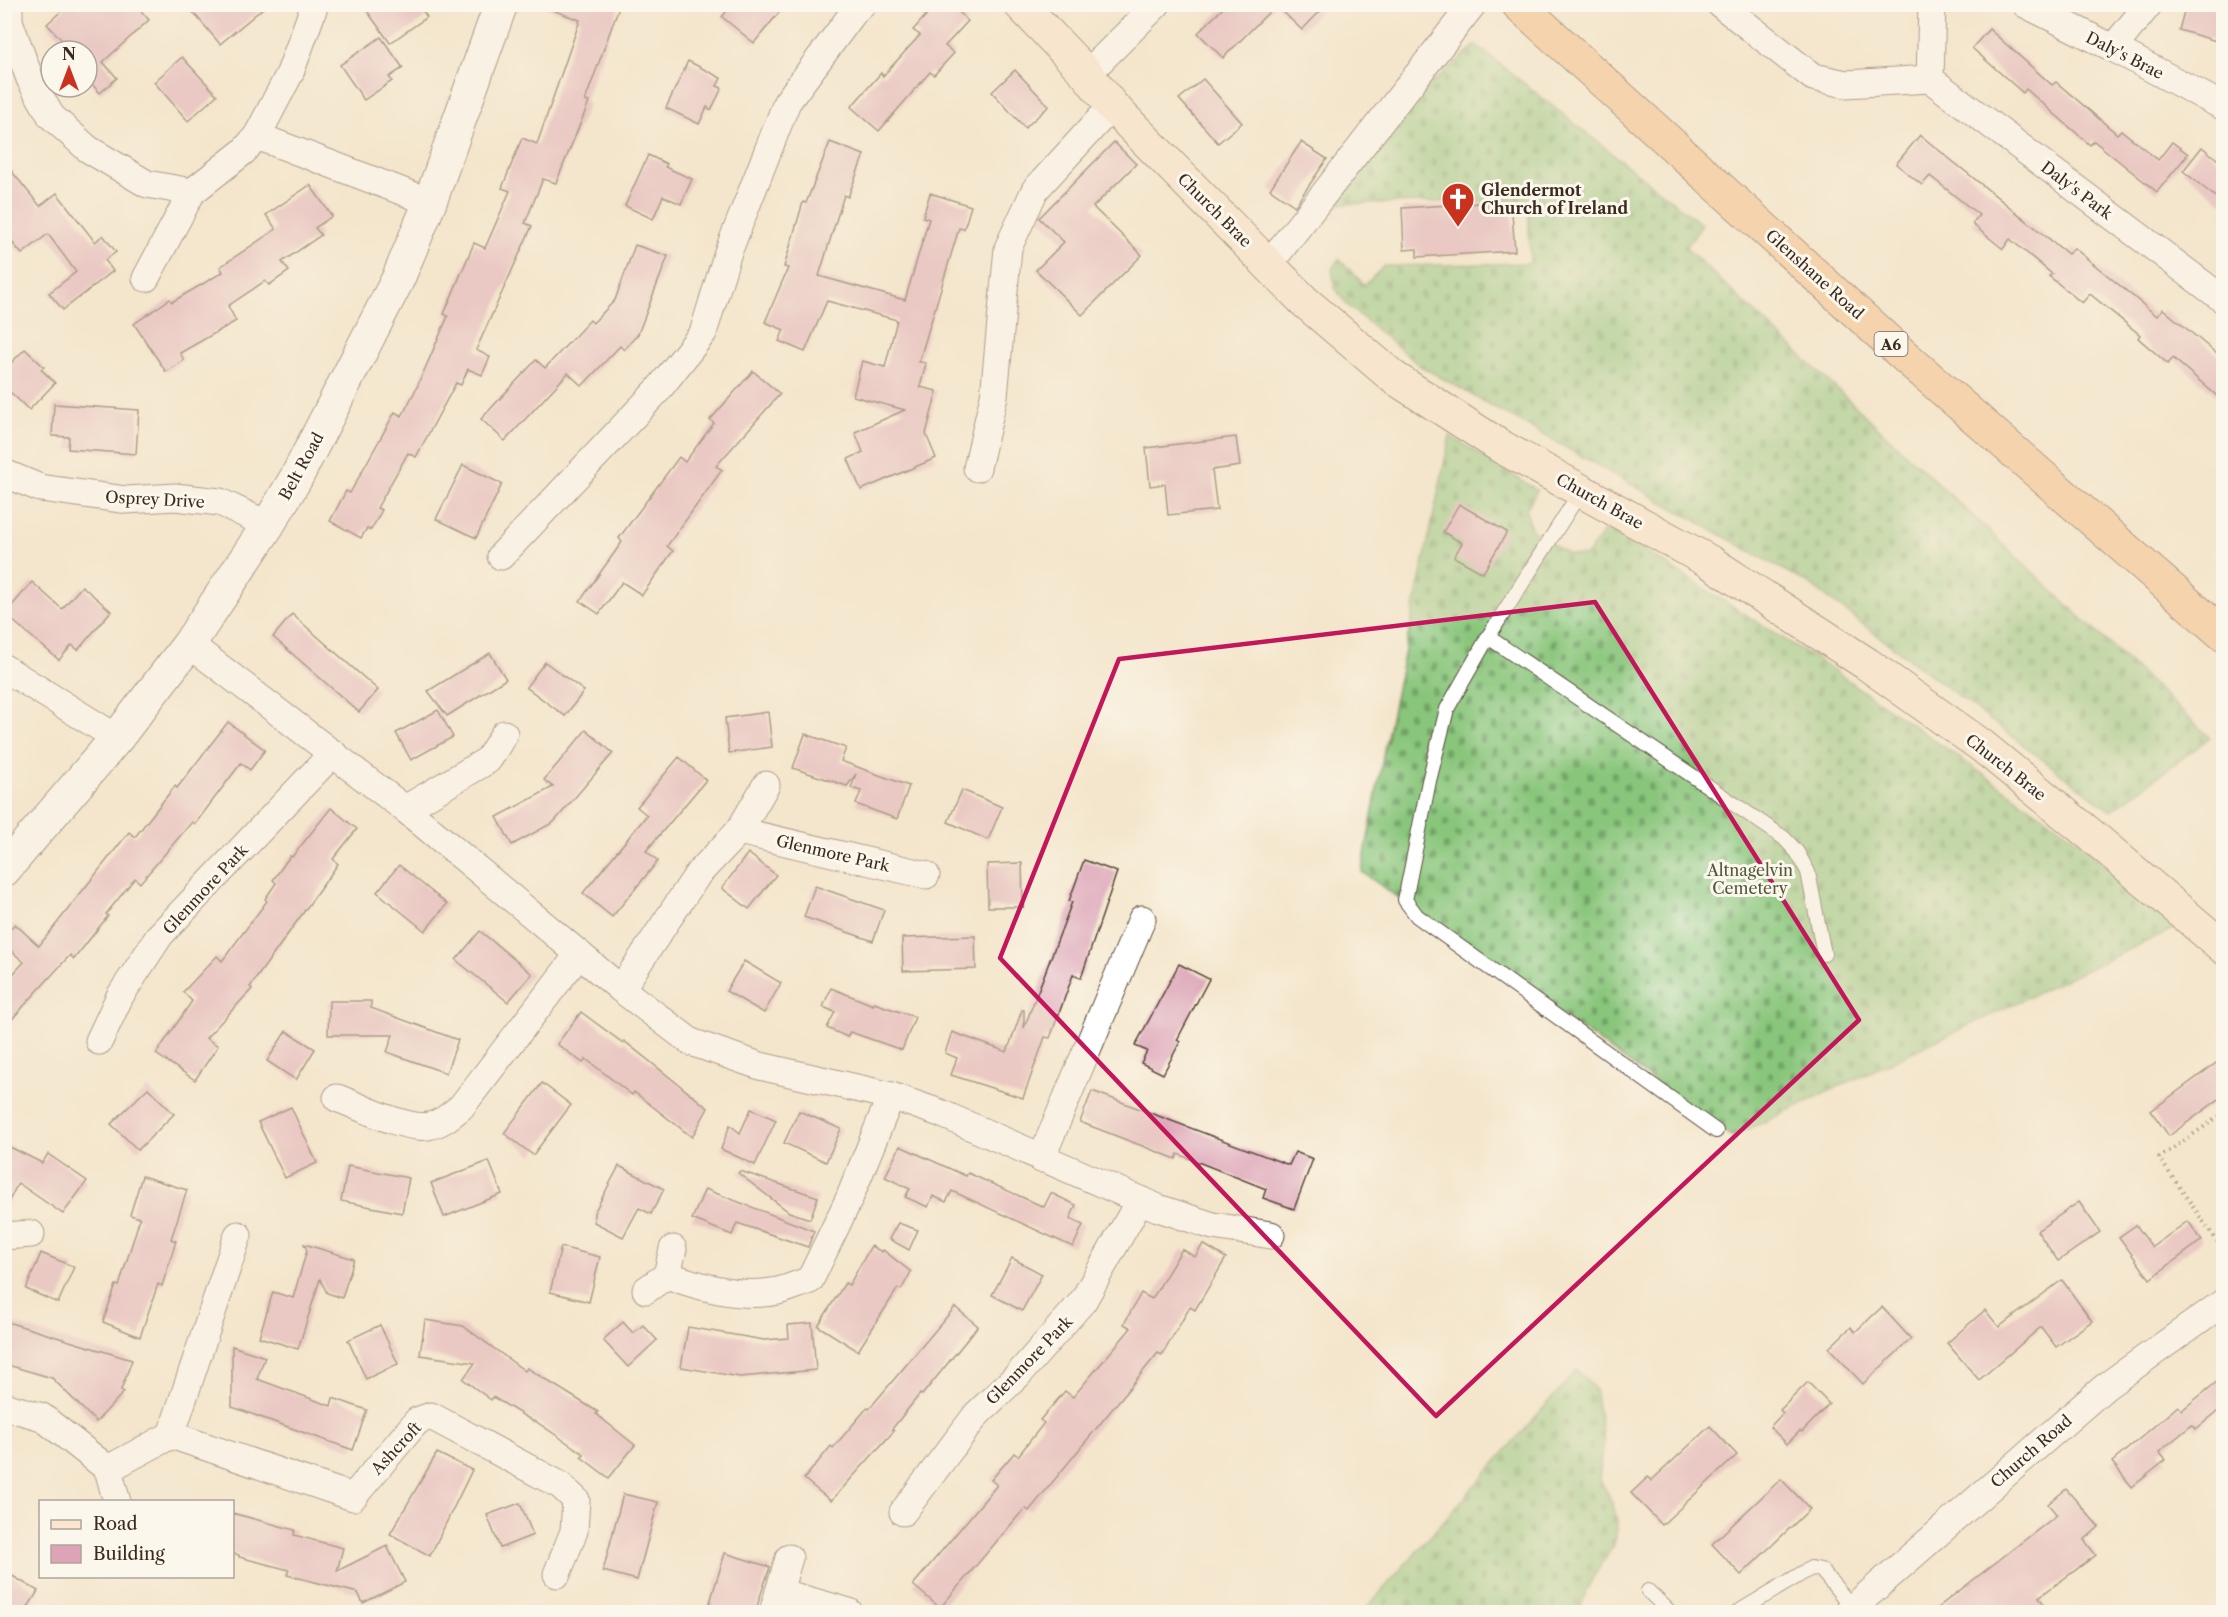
<svg xmlns="http://www.w3.org/2000/svg" width="2228" height="1617" font-family="'Libre Caslon Text',serif">
<style>
.cemetery{fill:url(#cemetery-stones);stroke:#62784d;stroke-width:1.5}
.building{fill:#dda4b8}
.lines{fill:none;stroke-linecap:round;stroke-linejoin:round}
.service-casing{stroke:#574638;stroke-width:16}
.minor-casing{stroke:#574638;stroke-width:29}
.tertiary-casing{stroke:#574638;stroke-width:35}
.secondary-casing{stroke:#574638;stroke-width:35}
.trunk-casing{stroke:#574638;stroke-width:35}
.path{stroke:#574638;stroke-width:4;stroke-dasharray:1.5 4.5;stroke-linecap:butt}
.service{stroke:#fff;stroke-width:14}
.minor{stroke:#fff;stroke-width:27}
.tertiary{stroke:#fff;stroke-width:33}
.secondary{stroke:#fbe5cf;stroke-width:33}
.trunk{stroke:#f6be87;stroke-width:33}
.marked{fill:none;stroke:#c2185b;stroke-width:4.5;stroke-linejoin:round}
.labels{text-anchor:middle;dominant-baseline:central;stroke-width:6;stroke-linejoin:round;paint-order:stroke}
.shield{fill:#fbf7ec;stroke:#75685c;stroke-width:1.5}
.shield-label{font-size:15px;font-weight:bold;fill:#3b2a1e}
.street-label{font-size:16px;fill:#3b2a1e;stroke:#fbf7ec}
.poi-label{font-size:16px;font-weight:bold;fill:#3b2a1e;stroke:#fbf7ec;text-anchor:start}
.park-label{font-size:16px;fill:#52593a;stroke:#fbf7ec}
</style>
<defs>
<pattern id="cemetery-stones" width="16" height="16" patternUnits="userSpaceOnUse" patternTransform="scale(1.5)"><rect width="16" height="16" fill="#89c67c"/><path d="M2 7V4a2 2 0 0 1 4 0v3zM10 15v-3a2 2 0 0 1 4 0v3z" fill="#71a165"/></pattern>
</defs>
<rect width="100%" height="100%" fill="#fbf7ec"/>
<filter id="ink" filterUnits="userSpaceOnUse"><feTurbulence type="fractalNoise" baseFrequency=".0167" numOctaves="2"/><feDisplacementMap in="SourceGraphic" scale="12" xChannelSelector="R" yChannelSelector="G"/><feConvolveMatrix kernelMatrix="1 2 1 2 8 2 1 2 1" color-interpolation-filters="sRGB"/></filter>
<filter id="wash" filterUnits="userSpaceOnUse"><feTurbulence type="fractalNoise" baseFrequency=".008" numOctaves="4" result="noise"/><feDisplacementMap in="SourceGraphic" scale="24" xChannelSelector="R" yChannelSelector="G"/><feGaussianBlur stdDeviation="1.35" result="paint"/><feColorMatrix in="noise" values="0 0 0 0 0 0 0 0 0 0 0 0 0 0 0 0 0 1.4 0 .05"/><feComposite in="paint" operator="in"/></filter>
<g filter="url(#wash)">
<rect width="100%" height="100%" fill="#f4e6cc"/>
<g class="cemetery">
<path d="M1476 45 1702 225 1686 248 2210 738 2111 811 1809 584 1420 366 1346 304 1335 288 1332 269 1339 259 1365 285 1384 266 1530 263 1528 200 1338 204 1364 164 1425 89Z"/>
<path d="M1450 436 1537 490 1526 510 1532 530 1568 554 1586 556 1607 527 1827 666 2075 838 2173 929 1732 1137 1362 872 1384 751Z"/>
<path d="M1577 1370 1595 1389 1604 1442 1599 1479C1645 1547 1590 1556 1580 1612H1363Z"/>
</g>
<g id="blocks">
<g class="building">
<path d="M69 4H135L149 20 103 62 117 78 100 93 87 79V51H72L47 24Z"/>
<path d="M186 4H268L220 44Z"/>
<path d="M362 4H418L427 17 390 43Z"/>
<path d="M544 4H620L585 101 589 102 556 183 543 179 525 223 532 226 476 350 490 357 482 375 468 369 461 385 456 383 416 457 408 453 377 508 382 510 371 530 367 528 361 538 330 521 346 491 350 493 395 412 402 416 417 387 448 316 444 314 474 243 485 248 510 191 502 188 522 138 537 144 580 20 544 7Z"/>
<path d="M732 4H786L754 43 722 17Z"/>
<path d="M936 4H951L968 21 945 46 954 53 934 75 930 72 879 131 851 107 881 73 883 76 920 35 913 30Z"/>
<path d="M1227 4H1327L1302 30 1276 5 1223 58 1198 33Z"/>
<path d="M2186 4H2201L2223 10V43L2179 30Z"/>
<path d="M1989 29 2052 85 2056 82 2117 134 2121 130 2158 160 2172 142 2188 154 2157 192 2094 141 2090 145 2026 89 2023 93 1972 48Z"/>
<path d="M381 37 403 68 389 77 392 81 364 100 340 65Z"/>
<path d="M182 57 217 95 188 121 154 82Z"/>
<path d="M688 61 721 78 717 86 722 88 711 110 707 107 699 124 666 108Z"/>
<path d="M1015 70 1049 106 1025 128 992 92Z"/>
<path d="M1203 79 1242 123 1218 143 1179 99Z"/>
<path d="M1920 135 2068 254 2074 248 2157 316 2163 309 2223 359V401L2173 358 2168 364 2138 338 2140 335 2090 294 2082 303 2049 276 2052 274 2010 239 2003 249 1972 224 1979 215 1930 176 1922 185 1896 164Z"/>
<path d="M830 142 864 155 848 197 844 195 819 276 905 300 929 219 923 217 930 193 971 206 964 229 959 228 919 362 926 363 920 387 937 391 926 434 936 458 861 490 848 459 863 452 855 432 905 410 853 396 862 361 885 367 897 320 827 301 805 352 779 341 784 330 765 322 788 268 784 267 803 202 806 203Z"/>
<path d="M1114 142 1136 164 1093 207 1142 255 1082 315 1036 270 1064 242 1039 218Z"/>
<path d="M1301 142 1327 159 1295 206 1270 189Z"/>
<path d="M2202 147 2223 164V203L2183 171Z"/>
<path d="M648 155 667 164 665 167 692 179 681 204 663 196 653 219 625 206Z"/>
<path d="M4 162 40 206 57 193 95 242 103 235 116 252 105 260 113 271 63 310 49 293 76 272 48 234 22 254 4 233Z"/>
<path d="M310 185 332 216 315 228 321 235 282 262 289 271 269 285 265 281 228 306 236 321 180 353 184 360 166 372 134 324 170 299 172 302 223 272 220 267 276 229 266 215Z"/>
<path d="M1511 201 1515 251 1417 257V249L1404 250 1402 208Z"/>
<path d="M635 245 668 256 638 334 624 350 620 346 582 386 568 373 505 441 481 419 536 360 545 368 590 320 593 323 615 300Z"/>
<path d="M25 349 44 367 41 369 55 383 29 410 4 386V370Z"/>
<path d="M753 371 780 394 716 466 722 470 667 546 673 551 642 595 622 582 599 614 580 601 622 542 619 538 679 457 685 462 714 423 710 420Z"/>
<path d="M54 404 139 410 136 454 68 449 69 437 52 436Z"/>
<path d="M1236 437 1240 466 1212 470 1217 510 1168 515 1165 484 1150 486 1146 448Z"/>
<path d="M463 465 502 484 476 538 436 519Z"/>
<path d="M1459 504 1507 532 1483 573 1454 557 1462 543 1443 532Z"/>
<path d="M32 582 62 609 82 586 111 611 78 650 72 645 59 660 5 614Z"/>
<path d="M292 614 378 690 359 712 273 637Z"/>
<path d="M490 653 506 679 447 716 428 691Z"/>
<path d="M545 662 584 691 565 716 526 687Z"/>
<path d="M438 710 453 737 411 760 396 733Z"/>
<path d="M768 712 772 747 729 753 725 718Z"/>
<path d="M228 722 265 750 250 770 241 763 195 824 192 822 140 883 135 878 106 914 108 916 74 959 70 955 4 1028V984L24 962 4 945V935L15 924 39 946 129 832 135 837 175 786 177 788Z"/>
<path d="M586 730 613 753 554 822 512 845 497 817 553 787 544 780Z"/>
<path d="M805 734 846 748 841 761 909 786 897 819 856 804 861 791 851 788 856 774 847 786 793 768Z"/>
<path d="M679 757 706 780 646 851 658 861 612 917 583 893 647 815 637 807Z"/>
<path d="M962 790 1002 807 988 840 948 822Z"/>
<path d="M331 808 357 829 333 859 338 864 250 987 252 989 206 1038 218 1046 195 1080 156 1054 192 1001 183 992 217 956 222 961 267 901 265 899 276 883 273 880 290 856 292 857Z"/>
<path d="M748 853 776 875 749 909 722 888Z"/>
<path d="M1084 860 1117 872 1081 978 1073 975 1050 1038 1045 1037 1023 1098 951 1075 957 1058 945 1053 952 1032 1007 1052 1022 1010H1024V1028L1072 902 1069 901Z"/>
<path d="M1022 863 1023 907H988L987 864Z"/>
<path d="M399 865 447 904 425 931 377 892Z"/>
<path d="M815 886 884 910 873 941 804 917Z"/>
<path d="M480 931 532 974 508 1002 456 960Z"/>
<path d="M975 936 976 969 903 971 902 938Z"/>
<path d="M744 961 781 983 764 1013 726 991Z"/>
<path d="M1179 964 1209 979 1177 1040 1180 1042 1163 1074 1141 1063 1147 1051 1135 1046Z"/>
<path d="M831 988 873 1005 874 1003 915 1017 902 1050 850 1032 847 1037 827 1028 835 1012 823 1007Z"/>
<path d="M329 1001H371V1008L458 1040 446 1073 387 1052 393 1035H328Z"/>
<path d="M581 1012 623 1043 624 1041 708 1108 692 1137 634 1092 632 1095 586 1059 583 1063 557 1044Z"/>
<path d="M286 1031 315 1049 296 1080 267 1061Z"/>
<path d="M2223 1058V1096L2169 1136 2151 1111Z"/>
<path d="M542 1083 571 1105 533 1155 504 1133Z"/>
<path d="M148 1088 174 1114 138 1150 111 1124Z"/>
<path d="M1092 1091 1289 1165 1295 1152 1313 1159 1294 1209 1263 1198 1266 1189 1178 1154 1176 1159 1080 1122Z"/>
<path d="M291 1107 317 1163 285 1178 258 1122Z"/>
<path d="M751 1109 776 1120 755 1165 721 1149 730 1125 740 1133Z"/>
<path d="M799 1111 841 1129 826 1162 784 1143Z"/>
<path d="M4 1144 42 1163 48 1154 87 1181 63 1214 18 1183 4 1211Z"/>
<path d="M900 1146 966 1176 968 1173 1044 1207 1051 1193 1076 1205 1070 1219 1083 1225 1073 1247 952 1191 946 1202 933 1196 928 1207 905 1197 910 1189 885 1177Z"/>
<path d="M489 1161 502 1194 444 1217 431 1183Z"/>
<path d="M348 1166 409 1178 402 1213 341 1201Z"/>
<path d="M619 1166 664 1189 651 1214 639 1208 623 1237 594 1222V1213Z"/>
<path d="M740 1171 818 1197 810 1219 789 1212 738 1173Z"/>
<path d="M142 1176 187 1190 171 1239 176 1241 162 1286 158 1284 140 1337 103 1322 116 1285 119 1286 140 1218 130 1215Z"/>
<path d="M705 1189 814 1231 808 1247 737 1223 732 1235 692 1219Z"/>
<path d="M2079 1202 2100 1232 2058 1261 2037 1231Z"/>
<path d="M2188 1221 2202 1240 2150 1279 2119 1237 2136 1225 2152 1247Z"/>
<path d="M898 1223 918 1230 909 1250 889 1239Z"/>
<path d="M304 1244 354 1259 342 1298 327 1293 320 1279 298 1349 259 1337 273 1292 293 1298 307 1250Z"/>
<path d="M1203 1244 1226 1258 1195 1310 1190 1307 1162 1355 1158 1353 1029 1511 1025 1508 940 1608 913 1585 997 1485 991 1480 1014 1453 1018 1456 1044 1423 1040 1420 1065 1391 1073 1397 1131 1328 1124 1324 1141 1293 1152 1299 1182 1249 1195 1257Z"/>
<path d="M871 1246 882 1252 883 1250 911 1272 901 1290 898 1288 858 1351 818 1326 845 1283 849 1285Z"/>
<path d="M561 1247 600 1257 589 1302 550 1292Z"/>
<path d="M41 1253 74 1267 58 1303 26 1289Z"/>
<path d="M1012 1258 1042 1274 1022 1311 992 1295Z"/>
<path d="M2062 1280 2092 1321 2056 1347 2041 1327 1979 1380 1947 1343 1985 1310 1999 1327Z"/>
<path d="M955 1307 978 1326 922 1395 920 1394 892 1429 894 1431 831 1501 804 1479 831 1446 833 1448 867 1408 869 1409Z"/>
<path d="M1882 1307 1911 1339 1863 1384 1829 1348 1851 1327 1855 1332Z"/>
<path d="M425 1320 463 1326 525 1371 527 1368 598 1412 596 1414 635 1445 609 1478 581 1457 584 1454 535 1421 534 1422 493 1397 491 1400 463 1379 475 1363 420 1355Z"/>
<path d="M4 1321 132 1360 121 1390 124 1392 96 1422 52 1378 4 1364Z"/>
<path d="M623 1322 633 1333 643 1325 657 1340 628 1367 603 1340Z"/>
<path d="M812 1323 816 1370 740 1377 681 1367 688 1327 764 1340 789 1338 788 1325Z"/>
<path d="M380 1325 398 1364 366 1379 348 1340Z"/>
<path d="M232 1346 265 1357 257 1379 331 1406 333 1398 367 1410 353 1450 232 1407Z"/>
<path d="M2223 1377V1407L2196 1429 2192 1425 2159 1452 2166 1460 2132 1487 2112 1462 2178 1406 2182 1410Z"/>
<path d="M1808 1382 1829 1404 1802 1432 1800 1431 1787 1444 1770 1427 1783 1413 1780 1410Z"/>
<path d="M1710 1426 1737 1455 1662 1525 1631 1493 1648 1477 1651 1481Z"/>
<path d="M437 1453 472 1470 430 1556 390 1534Z"/>
<path d="M1781 1479 1810 1509 1741 1575 1712 1544Z"/>
<path d="M2066 1489 2099 1527 2084 1540 2096 1555 2039 1597 2049 1612H1932L2057 1515 2048 1504Z"/>
<path d="M623 1494 658 1502 637 1580 603 1571Z"/>
<path d="M520 1503 533 1535 500 1548 487 1515Z"/>
<path d="M232 1513 295 1530 294 1535 343 1548 337 1571 387 1546 405 1582 363 1603 358 1593 287 1575 289 1570 239 1557V1555L232 1553Z"/>
<path d="M725 1553 770 1567 755 1612H707Z"/>
<path d="M4 1571 38 1591 25 1612H4Z"/>
</g>
</g>
</g>
<g filter="url(#ink)">
<use href="#blocks" fill-opacity="0" stroke="#574638" stroke-width="1.5"/>
<g class="lines">
<g class="service-casing">
<g id="service">
<path d="M1581 491 1488 637 1447 709 1429 781 1405 900 1417 916 1716 1131"/>
<path d="M1488 637 1784 838 1797 852 1808 872 1824 954"/>
<path d="M1648 1591 1670 1612"/>
<path d="M1738 1612 1811 1568 1821 1570 1853 1608"/>
</g>
</g>
<g class="minor-casing">
<g id="minor">
<path d="M9 4V21L30 79 51 116 88 149 147 184 192 192"/>
<path d="M1720 4 1813 77 1846 84 1930 79"/>
<path d="M1932 4 1930 79 2224 300"/>
<path d="M2025 4 2113 48 2224 107"/>
<path d="M2113 48 2149 4"/>
<path d="M1087 74 1157 4"/>
<path d="M257 136 430 202"/>
<path d="M1269 264 1473 4"/>
<path d="M146 278 192 192 244 151 257 136 290 73 315 4"/>
<path d="M977 468 994 396 1008 248 1035 190 1112 106"/>
<path d="M4 473 40 488 127 500 175 497 220 502 268 525"/>
<path d="M501 556 658 390 703 333 727 255 787 102 854 12 862 4"/>
<path d="M189 644 405 809 621 989 691 1042 760 1066 891 1096 940 1113 1158 1208 1213 1226 1271 1235"/>
<path d="M4 668 117 738"/>
<path d="M405 809 488 760 504 734"/>
<path d="M739 831 766 785"/>
<path d="M621 989 698 874 739 831 926 875"/>
<path d="M99 1041 120 996 160 935 333 753"/>
<path d="M337 1098C359 1106 406 1130 428 1126 441 1124 451 1115 461 1107L579 954"/>
<path d="M1041 1159 1142 919"/>
<path d="M4 1236 31 1234"/>
<path d="M667 1275C700 1287 742 1299 778 1291 789 1288 799 1284 810 1280L849 1199 891 1096"/>
<path d="M646 1290 667 1275 673 1249"/>
<path d="M4 1406 42 1417 108 1469 117 1502"/>
<path d="M171 1435 353 1497 417 1421 431 1416 560 1485 576 1500 574 1531 557 1574"/>
<path d="M108 1469 171 1435 238 1235"/>
<path d="M903 1512 977 1414 1018 1375 1083 1301 1140 1200"/>
<path d="M779 1592 849 1612"/>
<path d="M773 1612 789 1558"/>
<path d="M1848 1612 2105 1387 2224 1302"/>
</g>
</g>
<g class="tertiary-casing">
<path id="tertiary" d="M4 870 117 738 189 644 268 525 296 478 398 279 430 202 501 4"/>
</g>
<g class="secondary-casing">
<path id="secondary" d="M1020 4 1087 74 1112 106 1304 301 1393 377 1500 446 1710 562 1867 664 1982 746 2097 840 2224 948"/>
</g>
<g class="trunk-casing">
<path id="trunk" d="M1518 4 1901 353 2224 635"/>
</g>
<path class="path" d="M2224 1113 2159 1158 2224 1251"/>
<use href="#service" class="service"/>
<use href="#minor" class="minor"/>
<use href="#tertiary" class="tertiary"/>
<use href="#secondary" class="secondary"/>
<use href="#trunk" class="trunk"/>
</g>
</g>
<path d="M0 0H2228V1617H0ZM1595 602 1859 1020 1436 1416 1000 958 1119 659Z" fill="#f4e6cc" fill-opacity=".55" fill-rule="evenodd"/>
<path class="marked" d="M1595 602 1859 1020 1436 1416 1000 958 1119 659Z"/>
<defs>
<g id="church-pin" transform="scale(1.725)"><path d="M0 17L-7.5 6A9.5 9.5 0 1 1 7.5 6Z" fill="#c8321e" stroke="#fbf7ec"/><path d="M-1.2-6h2.4v3.5h3.3v2.4h-3.3V6h-2.4V-.1h-3.3v-2.4h3.3Z" fill="#fff"/></g>
</defs>
<g fill-rule="evenodd">
<use href="#church-pin" x="1458" y="199"/>
</g>
<g class="labels">
<rect class="shield" x="1874.5" y="332" width="33" height="24" rx="4.5"/>
<g class="shield-label">
<text x="1891" y="344">A6</text>
</g>
<g class="street-label">
<text transform="translate(2125 55) rotate(27)">Daly's Brae</text>
<text transform="translate(2077 190) rotate(37)">Daly's Park</text>
<text transform="translate(1215 210) rotate(45)">Church Brae</text>
<text transform="translate(1815 274) rotate(42)">Glenshane Road</text>
<text transform="translate(301 466) rotate(-61)">Belt Road</text>
<text transform="translate(155 499) rotate(3)">Osprey Drive</text>
<text transform="translate(1600 501) rotate(29)">Church Brae</text>
<text transform="translate(2006 767) rotate(38)">Church Brae</text>
<text transform="translate(833 853) rotate(13)">Glenmore Park</text>
<text transform="translate(205 889) rotate(-47)">Glenmore Park</text>
<text transform="translate(1029 1360) rotate(-46)">Glenmore Park</text>
<text transform="translate(396 1448) rotate(-47)">Ashcroft</text>
<text transform="translate(2031 1451) rotate(-41)">Church Road</text>
</g>
<g class="poi-label">
<text x="1481" y="190">Glendermot<tspan x="1481" dy="18">Church of Ireland</tspan></text>
</g>
<g class="park-label">
<text x="1750" y="870">Altnagelvin<tspan x="1750" dy="18">Cemetery</tspan></text>
</g>
</g>
<rect width="2228" height="1617" fill="none" stroke="#fbf7ec" stroke-width="24"/>
<rect x="39" y="1500" width="195" height="78" fill="#fbf7ec" stroke="#aea59a" stroke-width="1.5"/>
<rect x="51" y="1520" width="30" height="9" fill="#fbe5cf" stroke="#aea59a" stroke-width="1.5"/>
<text x="93" y="1530" font-size="18" fill="#3b2a1e">Road</text>
<rect x="51" y="1545" width="30" height="18" fill="#dda4b8" stroke="#aea59a" stroke-width="1.5"/>
<text x="93" y="1560" font-size="18" fill="#3b2a1e">Building</text>
<g transform="translate(69 69)"><circle r="28" fill="#fbf7ec" stroke="#aea59a" stroke-width="1.5"/>
<path d="M0-4.5L10 22L0 15L-10 22Z" fill="#c8321e"/>
<text y="-9" font-size="16" font-weight="bold" text-anchor="middle" fill="#3b2a1e">N</text>
</g>
</svg>
